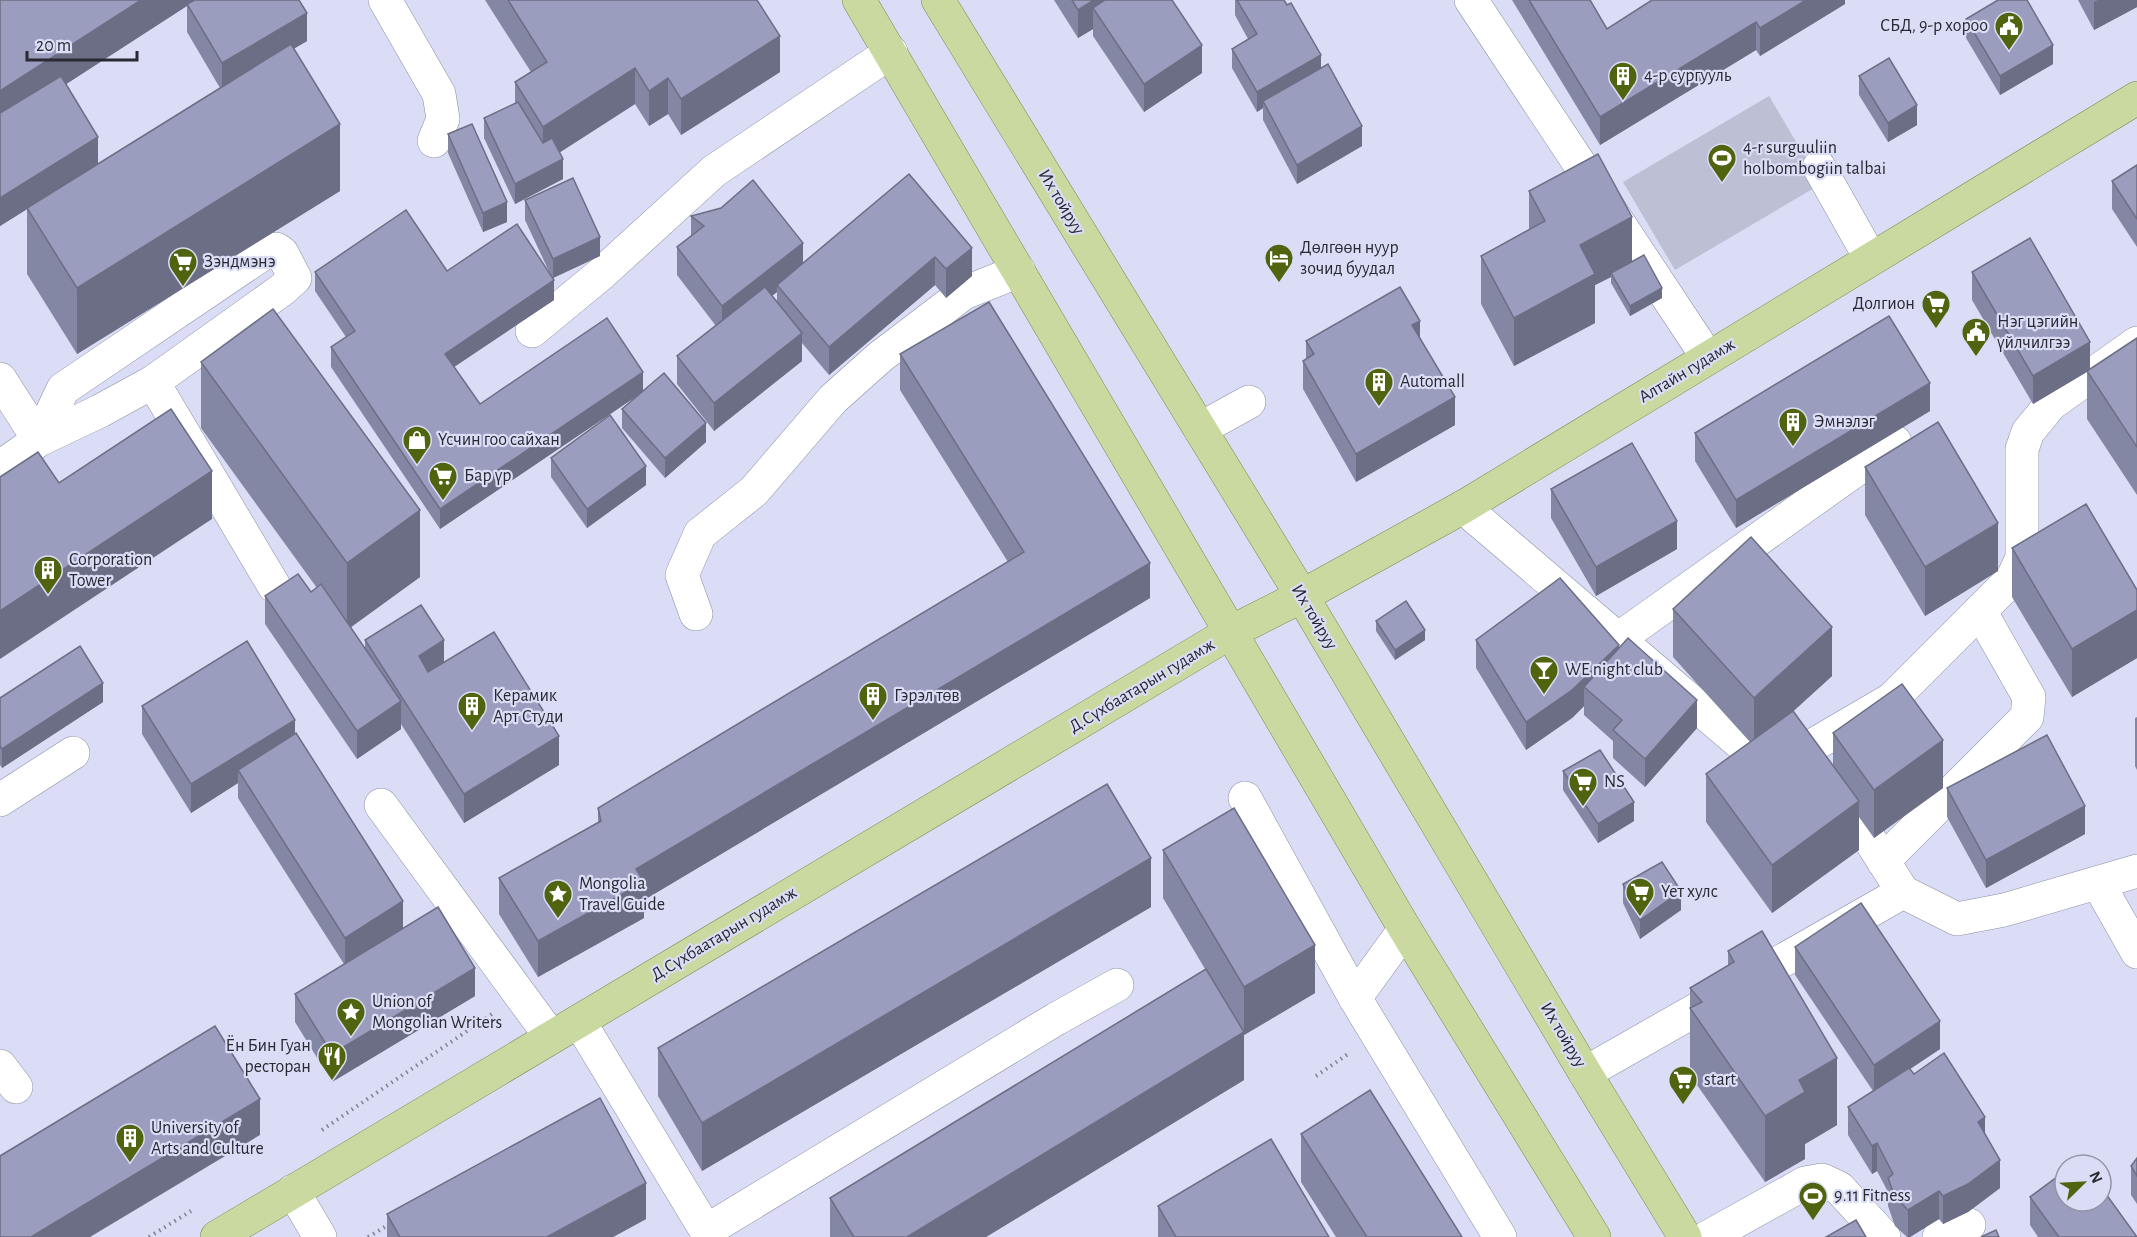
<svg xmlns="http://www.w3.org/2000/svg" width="2137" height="1237" font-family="'Alegreya Sans',sans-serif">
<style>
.green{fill:#bdbfd5}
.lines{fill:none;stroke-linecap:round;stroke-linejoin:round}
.minor-casing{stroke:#8b8ea4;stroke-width:34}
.major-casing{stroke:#798b51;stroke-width:34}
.path{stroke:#808292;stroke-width:4;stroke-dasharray:1.5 4.5;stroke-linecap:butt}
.minor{stroke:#fff;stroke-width:33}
.major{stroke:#c9d9a0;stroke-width:33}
.wall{fill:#8487a3;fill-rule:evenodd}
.shaded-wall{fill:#6c6e85}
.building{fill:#9a9dbe;stroke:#6c6e85;stroke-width:1.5}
.labels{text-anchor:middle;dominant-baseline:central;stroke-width:4.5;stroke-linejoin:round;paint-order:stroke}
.poi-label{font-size:18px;fill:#282932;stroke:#daddf5;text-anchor:start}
.street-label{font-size:18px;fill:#282932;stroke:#daddf5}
</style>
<rect width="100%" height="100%" fill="#daddf5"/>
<path class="green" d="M1769 96 1821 184 1675 270 1623 182Z"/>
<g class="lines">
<g class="minor-casing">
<g id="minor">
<path d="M385 0 439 94 443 119 434 141"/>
<path d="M1471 0 1708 358"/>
<path d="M1819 167 1871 259"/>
<path d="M532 331 601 274 714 171 891 52"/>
<path d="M0 379 39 440 63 389 267 251 276 249 282 253 295 278 283 289 153 382 100 411 39 440 0 467"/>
<path d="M153 382 274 586"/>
<path d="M1200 429 1249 402"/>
<path d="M1463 507 1753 754 1769 755 1787 752"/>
<path d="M696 614 682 575 700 534 754 491 833 399 880 357 964 293 1019 271"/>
<path d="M1618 639 1895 442"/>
<path d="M1810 747 1892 699 2012 579 2022 558V449L2028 432 2051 404 2137 343"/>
<path d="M1835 785 1903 892"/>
<path d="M1245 798 1355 998"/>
<path d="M0 800 73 753"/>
<path d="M381 805 551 1037"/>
<path d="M1883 861 2027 717 2029 697 1980 611"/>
<path d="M2098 883 2137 952"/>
<path d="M1405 929 1355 998 1500 1237"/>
<path d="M579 1021 710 1237"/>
<path d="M0 1066 16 1087"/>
<path d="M1585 1073 1903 892 1957 919 2004 910 2137 871"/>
<path d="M293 1191 320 1237"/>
<path d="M706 1231 1056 1019 1117 985"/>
<path d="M1708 1237 1805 1183 1822 1180 1839 1188 1884 1237"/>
<path d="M1939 1237 1969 1225"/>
</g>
</g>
<g class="major-casing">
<g id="major">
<path d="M859 0 1405 929 1594 1237"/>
<path d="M938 0 1302 596 1585 1073 1685 1237"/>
<path d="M217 1237 1231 632 1302 596 1463 507 2137 98"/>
</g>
</g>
<g class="path">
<path d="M1316 1076 1348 1054"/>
<path d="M322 1130 492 1014"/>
<path d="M149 1237 191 1211"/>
<path d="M368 1237 390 1224"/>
</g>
<use href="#minor" class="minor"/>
<use href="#major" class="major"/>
</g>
<g class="wall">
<path d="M0 0H299L307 41 293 49 340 191 77 354 27 274V209L0 226ZM187 6V32L220 88 98 164 66 84Z"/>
<path d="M485 0H757L780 72 681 135 668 114 649 126 635 104 559 153 563 179 515 204 484 138V118L515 103V82L531 72Z"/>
<path d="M1054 0H1172L1202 73 1144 112 1093 36V29L1078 38Z"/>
<path d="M1235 0H1284L1321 68 1362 146 1297 184 1263 120V108L1257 112 1232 68V49L1248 39 1235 15Z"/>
<path d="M1512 0H1590L1607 29 1845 0V4L1760 56 1756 50 1600 145Z"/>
<path d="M2078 0H2137V7L2094 30Z"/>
<path d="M1966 19 2053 64 2000 95 1966 38Z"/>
<path d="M1859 76 1917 125 1888 142 1859 95Z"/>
<path d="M448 134 507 222 483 232 448 153Z"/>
<path d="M2137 165V247L2112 209V181Z"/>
<path d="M909 174 972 276 946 298 935 285 829 375 802 343V361L714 431 677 384V356L716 326 677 275V247L691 236V216L803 263ZM777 292V302L772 296Z"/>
<path d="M1529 191 1632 262 1662 298 1630 316 1611 283V277L1595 285V323L1514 366 1481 304V256L1529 229Z"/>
<path d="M525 200 600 256 553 278 554 300 454 367 480 404 643 391 706 442 665 478 622 428V409L638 395 440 529 331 367V347L346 337 315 291V272L447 271 552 278 525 220Z"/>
<path d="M1972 272 2090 369 2137 338V495L2087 419V372L2033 404 1972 300Z"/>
<path d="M1420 338 1455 425 1356 482 1303 389V361L1306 359V341Z"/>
<path d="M900 354 1150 598 644 900V918L538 977 499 914V878L598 822V808L1008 562 900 390Z"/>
<path d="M201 362 420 577 351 627 365 648V640L444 662 559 765 464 823 401 724V729L357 759 265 624V596L311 592 317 588 201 428Z"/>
<path d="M1930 411 1736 528 1695 461V433Z"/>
<path d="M551 458 646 485 587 528 551 477Z"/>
<path d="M1865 467 1998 571 1925 616 1865 515Z"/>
<path d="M1551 489 1677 549 1596 596 1551 518Z"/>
<path d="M2012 548 2137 590V658L2072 697 2012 597Z"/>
<path d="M1673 609 1832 676 1793 711 1833 766V733L1943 788 1874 838 1859 817V850L1772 913 1706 822V774L1750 742 1673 657Z"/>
<path d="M1376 621 1425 640 1395 660 1376 631Z"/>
<path d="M1476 640 1619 648 1697 728 1645 787 1613 758V741L1584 715V706L1572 718 1526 750 1476 668Z"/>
<path d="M0 698 103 702 2 768 0 765Z"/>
<path d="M142 706 295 734 403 928 475 996 332 1082 295 1022V994L344 964 238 798V783L191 813 142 734Z"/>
<path d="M2137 717V770L2135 766V718Z"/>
<path d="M1563 771 1634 821 1598 843 1563 790Z"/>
<path d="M1947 788 2085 834 1986 888 1947 817Z"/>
<path d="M1163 850 1315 993 1244 1035V1034V1080L986 1237H830V1198L1205 969 1163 898Z"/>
<path d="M1623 884 1681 910 1640 939 1623 903Z"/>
<path d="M1151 907 702 1171 658 1096V1048Z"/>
<path d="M1795 947 1940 1049 1910 1069 1914 1074 1985 1135 2000 1188 1968 1212 1943 1224 1939 1219 1910 1237H1907L1895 1226 1888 1206V1192L1877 1171 1872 1174 1848 1135V1107L1873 1091 1795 975Z"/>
<path d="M1728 951 1837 1125 1805 1144V1159L1765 1182 1690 1075V988L1728 966Z"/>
<path d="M1301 1134 1462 1237H1336L1301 1182Z"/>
<path d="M2137 1158V1204L2131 1195V1166Z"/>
<path d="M2030 1197 2137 1237H2038L2030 1225Z"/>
<path d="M1158 1206 1329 1237H1158Z"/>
<path d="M387 1214 646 1219 613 1237H387Z"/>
</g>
<g class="shaded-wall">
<path d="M141 0H196L0 127V91Z"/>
<path d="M1094 0H1140L1093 8V29L1078 38V10Z"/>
<path d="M1806 0H1845V4L1760 56V28Z"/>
<path d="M2098 0H2137V7L2094 30V2Z"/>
<path d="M307 13V41L222 91V63Z"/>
<path d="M1756 22V50L1600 145V117Z"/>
<path d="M780 36V72L681 135V99Z"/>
<path d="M1202 45V73L1144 112V84Z"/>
<path d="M2053 45V64L2000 95V76Z"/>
<path d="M1321 55V75L1263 101V108L1257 112V92Z"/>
<path d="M635 68V104L543 163V127Z"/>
<path d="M668 78V114L649 126V91Z"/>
<path d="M1917 105V125L1888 142V123Z"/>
<path d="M340 124V191L77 354V288Z"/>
<path d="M1362 126V146L1297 184V165Z"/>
<path d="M98 137V165L0 226V198Z"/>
<path d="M563 159V179L515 204V184Z"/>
<path d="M507 202V222L483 232V213Z"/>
<path d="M1632 217V265L1611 273V277L1595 285V323L1514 366V318L1580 245Z"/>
<path d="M600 237V256L553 278V259Z"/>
<path d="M803 243V271L777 285V292L722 334V306Z"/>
<path d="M972 248V276L946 298V269Z"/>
<path d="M935 257V285L829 375V347Z"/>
<path d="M554 280V300L445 373V354Z"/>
<path d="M1662 288V298L1630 316V306Z"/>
<path d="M1420 321V349L1412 325Z"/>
<path d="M802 333V361L714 431V403Z"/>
<path d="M2090 342V370L2033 404V376Z"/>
<path d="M643 372V392L440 529V509Z"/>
<path d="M1930 383V411L1736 528V500Z"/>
<path d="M1455 397V425L1356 482V454Z"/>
<path d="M706 423V442L665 478V458Z"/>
<path d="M646 466V485L587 528V509Z"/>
<path d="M212 471V519L0 659V611Z"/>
<path d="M420 510V577L347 630V563Z"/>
<path d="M1677 521V549L1596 596V567Z"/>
<path d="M1998 523V571L1925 616V567Z"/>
<path d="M1150 563V598L644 900V918L538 977V941L636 869Z"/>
<path d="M2137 610V658L2072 697V649Z"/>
<path d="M1832 627V676L1754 747V698Z"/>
<path d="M1425 630V640L1395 660V650Z"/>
<path d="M444 640V668L419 684V656Z"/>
<path d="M1619 645V673L1584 687V706L1572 718 1526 750V722Z"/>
<path d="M103 683V702L2 768V749Z"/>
<path d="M1697 700V728L1645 787V759Z"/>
<path d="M401 701V729L357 759V731Z"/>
<path d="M295 720V748L238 770V783L191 813V784Z"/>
<path d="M559 736V765L464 823V794Z"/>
<path d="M1943 740V788L1874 838V790Z"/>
<path d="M1859 801V850L1772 913V865Z"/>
<path d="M1634 802V821L1598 843V824Z"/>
<path d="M2085 806V834L1986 888V860Z"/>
<path d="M1151 858V907L702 1171V1123Z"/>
<path d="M1681 891V910L1640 939V920Z"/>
<path d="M403 901V929L345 966V938Z"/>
<path d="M1315 945V993L1244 1035V987Z"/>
<path d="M475 968V996L332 1082V1054Z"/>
<path d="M1940 1021V1049L1874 1093V1065Z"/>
<path d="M1244 1032V1080L986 1237H907Z"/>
<path d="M1837 1058V1125L1805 1144V1159L1765 1182V1116L1799 1080Z"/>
<path d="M260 1099V1135L90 1237H31Z"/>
<path d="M1985 1117V1145L1978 1122Z"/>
<path d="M1877 1143V1171L1872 1174V1146Z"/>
<path d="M2000 1160V1188L1968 1212 1943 1224V1196Z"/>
<path d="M646 1183V1219L613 1237H547Z"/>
<path d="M1939 1191V1219L1910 1237H1908V1210Z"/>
</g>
<g class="building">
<path d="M0 0H141L0 91Z"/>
<path d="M195 0H299L307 13 222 63 187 4Z"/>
<path d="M508 0H757L780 36 681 99 668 78 649 91 635 68 543 127 515 82 547 62Z"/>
<path d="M1072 0H1094L1078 10Z"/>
<path d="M1105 0H1172L1202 45 1144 84 1093 8Z"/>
<path d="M1237 0H1284L1287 5 1291 3 1321 55 1257 92 1232 49 1257 34Z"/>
<path d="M1529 0H1590L1607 29 1652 0H1806L1760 28 1756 22 1600 117Z"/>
<path d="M1998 0H2027L2053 45 2000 76 1966 19Z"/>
<path d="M291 44 340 124 77 288 27 208Z"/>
<path d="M1889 58 1917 105 1888 123 1859 76Z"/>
<path d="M1328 64 1362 126 1297 165 1263 101Z"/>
<path d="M61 76 98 137 0 198V113Z"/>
<path d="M518 102 543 143 552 138 563 159 515 184 484 118Z"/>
<path d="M472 124 507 202 483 213 448 134Z"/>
<path d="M1598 154 1632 217 1580 245 1595 274 1514 318 1481 256 1545 221 1529 191Z"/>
<path d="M2137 165V219L2112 181Z"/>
<path d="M909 174 972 248 946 269 935 257 829 347 777 285Z"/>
<path d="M573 178 600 237 553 259 525 200Z"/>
<path d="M753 180 803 243 722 306 677 247 704 226 691 216 721 208Z"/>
<path d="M406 210 447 271 517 224 554 280 445 354 480 404 607 318 643 372 440 509 331 347 355 331 315 272Z"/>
<path d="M2030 238 2090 342 2033 376 1972 272Z"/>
<path d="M1644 255 1662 288 1630 306 1611 273Z"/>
<path d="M765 287 802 333 714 403 677 356Z"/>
<path d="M1400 287 1420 321 1412 325 1455 397 1356 454 1303 361 1314 354 1306 341Z"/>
<path d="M989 302 1150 563 636 869 644 882 538 941 499 878 601 821 598 808 1024 552 900 354Z"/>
<path d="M273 309 420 510 347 563 201 362Z"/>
<path d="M1889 316 1930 383 1736 500 1695 433Z"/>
<path d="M2137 338V447L2087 371Z"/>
<path d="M664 373 706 423 665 458 622 409Z"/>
<path d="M171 409 212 471 0 611V477L38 452 59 483Z"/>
<path d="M610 415 646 466 587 509 551 458Z"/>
<path d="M1938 422 1998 523 1925 567 1865 467Z"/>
<path d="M1632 443 1677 521 1596 567 1551 489Z"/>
<path d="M2086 504 2137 590V610L2072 649 2012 548Z"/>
<path d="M1751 537 1832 627 1754 698 1673 609Z"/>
<path d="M298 574 311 592 321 584 401 701 357 731 265 596Z"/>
<path d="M1560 578 1619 645 1572 690 1526 722 1476 640Z"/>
<path d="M1406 601 1425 630 1395 650 1376 621Z"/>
<path d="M421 605 444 640 419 656 428 672 494 632 559 736 464 794 365 640Z"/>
<path d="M1628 638 1697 700 1645 759 1613 730 1622 720 1584 687Z"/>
<path d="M247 641 295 720 191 784 142 706Z"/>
<path d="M80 646 103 683 2 749 0 746V698Z"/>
<path d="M1902 684 1943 740 1874 790 1833 733Z"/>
<path d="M1793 711 1859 801 1772 865 1706 774Z"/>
<path d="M296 733 403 901 345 938 238 770Z"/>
<path d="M2047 735 2085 806 1986 860 1947 788Z"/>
<path d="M1600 750 1634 802 1598 824 1563 771Z"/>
<path d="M1107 784 1151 858 702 1123 658 1048Z"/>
<path d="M1234 808 1315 945 1244 987 1163 850Z"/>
<path d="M1662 862 1681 891 1640 920 1623 884Z"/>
<path d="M1861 903 1940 1021 1874 1065 1795 947Z"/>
<path d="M438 907 475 968 332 1054 295 994Z"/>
<path d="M1762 931 1837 1058 1799 1080 1805 1092 1765 1116 1690 1008 1702 1002 1690 988 1734 962 1728 951Z"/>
<path d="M1206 969 1244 1032 907 1237H854L830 1198Z"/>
<path d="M215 1026 260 1099 31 1237H0V1156Z"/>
<path d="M1944 1053 1985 1117 1978 1122 2000 1160 1968 1184 1943 1196 1939 1191 1908 1210 1895 1197 1888 1178 1893 1174 1877 1143 1872 1146 1848 1107 1909 1068 1914 1074Z"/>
<path d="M1370 1090 1462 1237H1367L1301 1134Z"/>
<path d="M600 1098 646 1183 547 1237H400L387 1214Z"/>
<path d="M1271 1139 1329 1237H1176L1158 1206Z"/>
<path d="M2137 1158V1176L2131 1166Z"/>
<path d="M2081 1159 2085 1165H2073Z"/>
<path d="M2065 1171V1201H2101V1187L2137 1237H2059L2030 1197Z"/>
<path d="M1856 1220 1866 1237H1826Z"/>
<path d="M1996 1230 1999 1237H1981Z"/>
</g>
<defs>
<g id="civic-pin" transform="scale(1.5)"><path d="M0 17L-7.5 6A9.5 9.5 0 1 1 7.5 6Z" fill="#50630e" stroke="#daddf5"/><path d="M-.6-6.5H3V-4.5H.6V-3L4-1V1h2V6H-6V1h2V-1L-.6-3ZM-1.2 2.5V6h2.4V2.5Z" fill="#fff"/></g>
<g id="building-pin" transform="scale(1.5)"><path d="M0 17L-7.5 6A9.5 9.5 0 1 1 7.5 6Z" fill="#50630e" stroke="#daddf5"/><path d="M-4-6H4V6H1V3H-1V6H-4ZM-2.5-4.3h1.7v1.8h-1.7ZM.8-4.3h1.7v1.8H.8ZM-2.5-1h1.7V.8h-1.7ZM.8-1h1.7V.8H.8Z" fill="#fff"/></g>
<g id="stadium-pin" transform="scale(1.5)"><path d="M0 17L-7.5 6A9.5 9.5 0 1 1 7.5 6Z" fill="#50630e" stroke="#daddf5"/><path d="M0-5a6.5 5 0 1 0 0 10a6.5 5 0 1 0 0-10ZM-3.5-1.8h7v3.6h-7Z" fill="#fff"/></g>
<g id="hotel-pin" transform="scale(1.5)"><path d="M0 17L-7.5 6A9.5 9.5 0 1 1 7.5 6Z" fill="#50630e" stroke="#daddf5"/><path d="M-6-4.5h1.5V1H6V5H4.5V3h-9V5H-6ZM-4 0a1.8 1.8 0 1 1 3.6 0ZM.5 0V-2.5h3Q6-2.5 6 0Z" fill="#fff"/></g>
<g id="supermarket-pin" transform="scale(1.5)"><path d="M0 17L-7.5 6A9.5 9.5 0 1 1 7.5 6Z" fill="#50630e" stroke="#daddf5"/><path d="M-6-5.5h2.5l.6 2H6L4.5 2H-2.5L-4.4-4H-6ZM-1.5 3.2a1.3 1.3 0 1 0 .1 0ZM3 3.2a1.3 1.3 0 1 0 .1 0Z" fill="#fff"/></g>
<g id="shop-pin" transform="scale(1.5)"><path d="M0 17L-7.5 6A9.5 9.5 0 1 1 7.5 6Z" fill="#50630e" stroke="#daddf5"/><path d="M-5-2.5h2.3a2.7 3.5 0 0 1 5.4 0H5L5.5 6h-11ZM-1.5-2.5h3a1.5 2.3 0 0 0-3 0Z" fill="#fff"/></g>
<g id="bar-pin" transform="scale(1.5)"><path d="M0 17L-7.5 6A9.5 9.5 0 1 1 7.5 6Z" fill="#50630e" stroke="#daddf5"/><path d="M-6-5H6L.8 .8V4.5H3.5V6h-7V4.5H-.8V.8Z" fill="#fff"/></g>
<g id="sight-pin" transform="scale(1.5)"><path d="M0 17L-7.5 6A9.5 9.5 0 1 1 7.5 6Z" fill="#50630e" stroke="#daddf5"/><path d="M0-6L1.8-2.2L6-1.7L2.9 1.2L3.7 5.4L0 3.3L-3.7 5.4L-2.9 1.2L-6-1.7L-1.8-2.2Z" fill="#fff"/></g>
<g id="restaurant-pin" transform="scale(1.5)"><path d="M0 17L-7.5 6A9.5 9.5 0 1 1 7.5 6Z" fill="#50630e" stroke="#daddf5"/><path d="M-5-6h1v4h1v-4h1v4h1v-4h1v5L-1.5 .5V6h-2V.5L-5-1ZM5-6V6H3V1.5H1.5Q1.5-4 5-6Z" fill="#fff"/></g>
</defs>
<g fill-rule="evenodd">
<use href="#civic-pin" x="2009" y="26"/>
<use href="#building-pin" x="1623" y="76"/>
<use href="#stadium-pin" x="1722" y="158"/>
<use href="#hotel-pin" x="1279" y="258"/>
<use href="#supermarket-pin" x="183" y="262"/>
<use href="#supermarket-pin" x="1936" y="304"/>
<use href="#civic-pin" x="1976" y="332"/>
<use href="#building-pin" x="1379" y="382"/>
<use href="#building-pin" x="1793" y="422"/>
<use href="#shop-pin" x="417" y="440"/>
<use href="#supermarket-pin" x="443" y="476"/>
<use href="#building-pin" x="48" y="570"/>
<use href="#bar-pin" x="1544" y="670"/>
<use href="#building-pin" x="873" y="696"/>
<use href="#building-pin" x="472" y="706"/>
<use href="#supermarket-pin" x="1583" y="782"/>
<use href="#supermarket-pin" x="1640" y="892"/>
<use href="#sight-pin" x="558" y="894"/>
<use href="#sight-pin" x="351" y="1012"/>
<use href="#restaurant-pin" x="332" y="1056"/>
<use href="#supermarket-pin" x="1683" y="1080"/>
<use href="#building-pin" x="130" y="1138"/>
<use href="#stadium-pin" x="1813" y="1196"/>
</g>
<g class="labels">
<g class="poi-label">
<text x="1988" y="26" text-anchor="end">СБД, 9-р хороо</text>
<text x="1644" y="76">4-р сургууль</text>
<text x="1743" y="148">4-r surguuliin<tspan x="1743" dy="21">holbombogiin talbai</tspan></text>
<text x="1300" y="248">Дөлгөөн нуур<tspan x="1300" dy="21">зочид буудал</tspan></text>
<text x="204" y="262">Зэндмэнэ</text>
<text x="1915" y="304" text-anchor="end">Долгион</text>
<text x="1997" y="322">Нэг цэгийн<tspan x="1997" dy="21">үйлчилгээ</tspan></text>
<text x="1400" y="382">Automall</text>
<text x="1814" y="422">Эмнэлэг</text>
<text x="438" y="440">Үсчин гоо сайхан</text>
<text x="464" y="476">Бар үр</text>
<text x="69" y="560">Corporation<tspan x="69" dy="21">Tower</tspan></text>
<text x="1565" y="670">WE night club</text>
<text x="493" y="696">Керамик<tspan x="493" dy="21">Арт Студи</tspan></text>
<text x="894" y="696">Гэрэл төв</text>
<text x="1604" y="782">NS</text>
<text x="579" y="884">Mongolia<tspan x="579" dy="21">Travel Guide</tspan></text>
<text x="1661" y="892">Үет хулс</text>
<text x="372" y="1002">Union of<tspan x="372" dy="21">Mongolian Writers</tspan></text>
<text x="311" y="1046" text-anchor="end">Ён Бин Гуан<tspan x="311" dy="21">ресторан</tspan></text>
<text x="1704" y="1080">start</text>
<text x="151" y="1128">University of<tspan x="151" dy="21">Arts and Culture</tspan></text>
<text x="1834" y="1196">9.11 Fitness</text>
</g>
<g class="street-label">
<text transform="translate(1061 202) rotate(59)">Их тойруу</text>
<text transform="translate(1687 371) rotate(-31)">Алтайн гудамж</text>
<text transform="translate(1314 617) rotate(59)">Их тойруу</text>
<text transform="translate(1142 686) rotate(-31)">Д.Сүхбаатарын гудамж</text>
<text transform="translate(724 934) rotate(-31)">Д.Сүхбаатарын гудамж</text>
<text transform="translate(1563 1035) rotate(59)">Их тойруу</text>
</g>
</g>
<g transform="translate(2083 1183) rotate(66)"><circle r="28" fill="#daddf5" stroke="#9395a7" stroke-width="1.5"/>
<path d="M0-4.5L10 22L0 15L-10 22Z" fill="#50630e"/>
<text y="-9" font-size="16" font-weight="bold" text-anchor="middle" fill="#282932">N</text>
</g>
<path d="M27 51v9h110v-9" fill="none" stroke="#282932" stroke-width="3"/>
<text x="36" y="51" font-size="18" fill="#282932" stroke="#daddf5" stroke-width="4.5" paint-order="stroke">20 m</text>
</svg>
